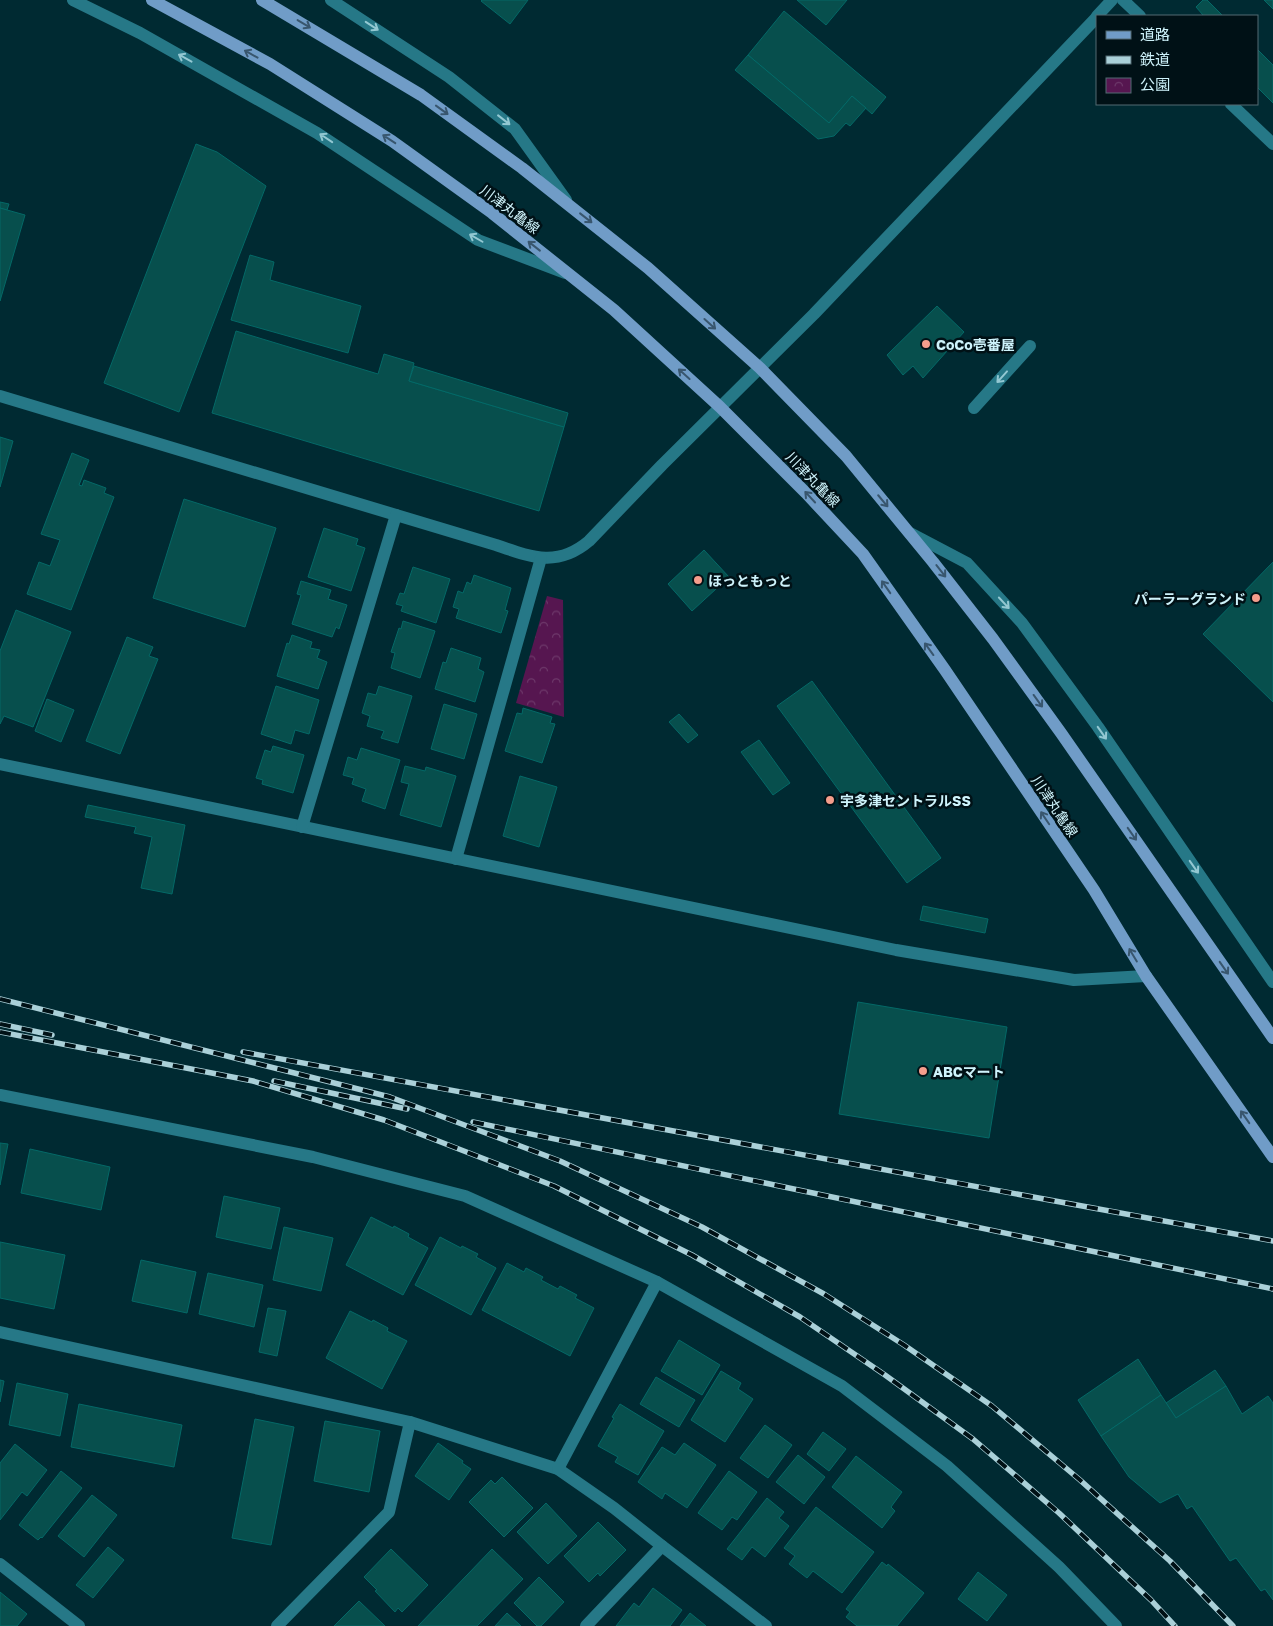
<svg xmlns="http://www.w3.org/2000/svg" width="1273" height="1626" font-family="'Golos Text','Noto Sans JP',sans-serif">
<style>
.park{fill:url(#park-crowns)}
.building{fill:#074f4d;stroke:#046967}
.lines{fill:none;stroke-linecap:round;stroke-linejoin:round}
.minor{stroke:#267887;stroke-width:12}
.major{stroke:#709cc7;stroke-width:12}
.rail-casing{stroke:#aad0d8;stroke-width:5.5}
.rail{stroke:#001116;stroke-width:4;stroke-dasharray:11;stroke-linecap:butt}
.oneway{stroke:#38566e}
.oneway2{stroke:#93c8d2}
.poi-dot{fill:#f49d8c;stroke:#001116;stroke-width:2}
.labels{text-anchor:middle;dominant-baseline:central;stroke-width:5;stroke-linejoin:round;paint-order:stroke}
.street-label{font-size:14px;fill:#cef3fb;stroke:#001116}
.poi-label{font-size:14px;font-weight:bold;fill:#cef3fb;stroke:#001116;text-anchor:start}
</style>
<defs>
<pattern id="park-crowns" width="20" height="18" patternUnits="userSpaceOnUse" patternTransform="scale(1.25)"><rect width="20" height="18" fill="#561650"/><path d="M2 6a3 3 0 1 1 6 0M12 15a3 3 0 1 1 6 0" fill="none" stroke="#6d386a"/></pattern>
</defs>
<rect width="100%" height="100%" fill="#002a32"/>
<path class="park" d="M547 596 563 600 564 717 516 703Z"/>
<g class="building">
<path d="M482 0H528L510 24 481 1Z"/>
<path d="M797 0H847L826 25Z"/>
<path d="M1203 0H1207L1223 16H1202L1203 15 1196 7Z"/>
<path d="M1264 0H1273V9Z"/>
<path d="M784 11 886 97 872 114 852 96 829 123 748 55Z"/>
<path d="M1257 49 1273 65V103L1257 87Z"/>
<path d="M748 55 829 123 852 96 866 108 850 126 846 123 834 136 818 139 735 70Z"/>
<path d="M196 144 217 152 266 186 179 412 104 383Z"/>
<path d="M0 202 9 204 7 210 0 208Z"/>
<path d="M0 208 25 215 0 301Z"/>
<path d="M250 255 274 262 270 280 361 306 348 353 231 320Z"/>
<path d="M937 306 964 332 923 378 913 366 903 375 887 355Z"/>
<path d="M236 331 378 374 384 354 414 363 409 381 564 427 539 511 212 413Z"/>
<path d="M414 366 568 413 564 427 409 381Z"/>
<path d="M0 437 13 441 0 487Z"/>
<path d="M72 453 89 460 79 485 82 486 84 480 106 488 104 493 114 497 71 610 27 594 39 562 50 566 60 540 41 534Z"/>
<path d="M184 499 276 528 245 627 153 598Z"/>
<path d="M324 528 358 539 356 545 365 548 351 591 308 577Z"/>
<path d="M704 550 729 577 692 611 668 584Z"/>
<path d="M1273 562V702L1203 634Z"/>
<path d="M413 567 450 579 436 623 401 611 403 606 396 604 400 593 404 594Z"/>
<path d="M474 575 511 588 505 610 508 611 501 633 456 618 459 609 453 607 458 591 463 593 467 582 471 584Z"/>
<path d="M301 581 331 590 328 599 347 605 339 629 336 627 332 637 292 624 301 595 297 594Z"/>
<path d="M16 610 71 632 33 727 4 716 0 724V651Z"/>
<path d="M403 621 435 631 420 678 391 668 395 653 391 652 399 628 401 629Z"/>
<path d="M292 635 312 642 310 648 320 650 317 658 327 662 318 689 277 676 287 643 289 644Z"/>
<path d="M127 637 153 647 149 656 158 659 120 754 86 741Z"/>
<path d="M451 648 481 658 478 669 484 672 475 702 435 689 443 662 446 663Z"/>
<path d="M812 681 941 858 907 883 777 706Z"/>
<path d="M276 686 319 700 309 734 295 730 291 744 261 734Z"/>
<path d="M379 686 412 696 398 743 381 738 384 731 367 726 370 716 362 713 368 693 376 695Z"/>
<path d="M47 699 74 710 61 742 35 731Z"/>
<path d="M444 704 477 714 464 759 431 749Z"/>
<path d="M523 708 552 717 550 723 555 724 542 763 505 751 517 713 522 714Z"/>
<path d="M679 714 698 735 688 743 669 722Z"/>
<path d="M759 740 790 783 773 795 741 752Z"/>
<path d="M273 746 304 755 293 793 262 784 263 780 256 778 265 750 271 752Z"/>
<path d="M361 748 400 760 385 809 362 801 366 789 352 784 354 778 343 775 348 757 357 760Z"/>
<path d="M405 766 425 771 426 767 456 776 441 827 400 815 409 784 401 782Z"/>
<path d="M520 776 557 787 539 847 503 836Z"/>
<path d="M88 805 185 825 172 894 141 888 152 837 134 833 136 827 85 817Z"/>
<path d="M923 906 988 919 985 933 920 920Z"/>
<path d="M858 1002 1007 1027 989 1138 839 1114Z"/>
<path d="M0 1143 8 1144 0 1185Z"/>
<path d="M30 1149 110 1167 101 1210 21 1193Z"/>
<path d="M224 1196 280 1208 271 1249 216 1237Z"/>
<path d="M371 1217 393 1228 394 1226 409 1234 408 1237 428 1248 403 1295 346 1265Z"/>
<path d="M284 1227 333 1238 321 1291 273 1280Z"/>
<path d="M440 1237 461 1248 462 1246 478 1254 476 1257 496 1268 471 1315 415 1285Z"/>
<path d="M0 1242 65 1255 54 1309 0 1298Z"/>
<path d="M141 1260 196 1272 187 1313 132 1301Z"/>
<path d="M507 1263 524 1272 526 1268 543 1277 541 1280 558 1289 560 1286 577 1295 575 1298 594 1308 570 1356 482 1310Z"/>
<path d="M208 1273 263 1285 254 1327 199 1314Z"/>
<path d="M268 1308 286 1311 277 1356 259 1352Z"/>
<path d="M350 1311 372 1322 373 1320 388 1328 387 1331 407 1341 382 1389 326 1358Z"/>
<path d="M679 1340 720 1365 702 1395 661 1371Z"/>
<path d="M1138 1359 1161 1395 1101 1436 1078 1400Z"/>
<path d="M1215 1370 1226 1386 1176 1418 1166 1403Z"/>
<path d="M721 1371 741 1383 738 1389 753 1399 725 1442 691 1420Z"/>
<path d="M656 1377 695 1400 679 1427 640 1404Z"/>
<path d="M0 1380 4 1381 0 1402Z"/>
<path d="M17 1383 68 1394 60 1436 9 1425Z"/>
<path d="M1226 1386 1242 1414 1268 1396 1273 1403V1600L1265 1589 1261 1591 1236 1558 1230 1561 1192 1506 1187 1509 1178 1494 1160 1503 1129 1477 1101 1436 1161 1395 1176 1418Z"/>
<path d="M79 1404 182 1425 174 1467 71 1447Z"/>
<path d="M620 1404 664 1431 638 1475 615 1462 618 1457 598 1446 614 1418 612 1417Z"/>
<path d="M255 1419 294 1427 271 1545 232 1538Z"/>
<path d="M325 1421 380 1431 369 1492 314 1481Z"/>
<path d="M765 1425 792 1445 768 1478 740 1458Z"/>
<path d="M823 1432 846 1449 829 1471 807 1454Z"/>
<path d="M438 1443 463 1461 462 1463 471 1469 449 1500 415 1476Z"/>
<path d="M684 1443 716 1465 687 1508 665 1493 662 1499 638 1482 662 1447 675 1455Z"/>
<path d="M15 1444 47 1470 27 1496 22 1492 0 1520V1463Z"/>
<path d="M798 1455 825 1477 804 1504 776 1482Z"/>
<path d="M856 1456 902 1492 891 1507 895 1511 882 1528 832 1487Z"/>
<path d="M61 1471 82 1488 42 1538 41 1537 38 1540 19 1525Z"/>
<path d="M729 1471 757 1492 737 1520 732 1517 722 1530 698 1513Z"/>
<path d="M502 1477 533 1508 504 1537 469 1502 491 1480 495 1484Z"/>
<path d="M92 1495 117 1515 84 1557 58 1536Z"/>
<path d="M767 1498 784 1512 779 1518 789 1526 765 1557 752 1547 742 1560 727 1549Z"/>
<path d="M546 1503 577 1536 548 1564 517 1532Z"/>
<path d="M816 1507 874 1552 842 1593 813 1571 807 1578 789 1564 795 1556 784 1548Z"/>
<path d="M598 1522 626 1550 600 1576 598 1573 589 1582 564 1556Z"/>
<path d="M108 1547 124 1560 93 1598 76 1585Z"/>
<path d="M391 1549 428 1585 402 1612 398 1608 395 1612 375 1591 377 1590 364 1577Z"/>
<path d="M492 1549 523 1579 477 1626H418Z"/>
<path d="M882 1562 887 1566 888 1564 924 1593 897 1626H857L846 1617 850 1612 846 1609Z"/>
<path d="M978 1572 1007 1595 987 1621 958 1599Z"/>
<path d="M539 1577 564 1602 541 1626H537L514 1603Z"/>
<path d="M653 1588 682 1610 670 1626H616L634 1603 639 1607Z"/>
<path d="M0 1592 27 1614 17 1626H0Z"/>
<path d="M359 1601 385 1626H334Z"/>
<path d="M507 1613 521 1626H495Z"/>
<path d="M690 1613 706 1626H680Z"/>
</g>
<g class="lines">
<g class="minor">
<path d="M73 0 140 33 317 133 478 240 565 273"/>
<path d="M331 0 449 77 515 129 566 200"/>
<path d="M1123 0 1140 16"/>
<path d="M1097 16 1112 0"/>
<path d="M1231 104 1273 144"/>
<path d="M0 396 496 545C531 557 557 568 589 541L662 465 814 314 1097 17"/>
<path d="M974 408 1030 346"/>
<path d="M910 533 967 563 1022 623 1098 727 1273 982"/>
<path d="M0 764 896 950 1074 980 1146 976"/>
<path d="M302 827 396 515"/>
<path d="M456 859 541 558"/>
<path d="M0 1095 313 1157 465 1196 657 1282 842 1386 947 1466 1059 1567 1116 1626"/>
<path d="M0 1332 410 1422 558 1469 614 1508 662 1546 766 1626"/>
<path d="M558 1469 657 1282"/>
<path d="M0 1564 79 1626"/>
<path d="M277 1626 389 1512 410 1422"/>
<path d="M586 1626 662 1546"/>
</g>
<g class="major">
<path d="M152 0 270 64 392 141 492 213 614 310 720 407 806 493 863 554 945 670 1094 890 1146 976 1273 1157"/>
<path d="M262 0 421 95 522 168 648 268 760 368 846 456 933 562 993 639 1061 733 1273 1038"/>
</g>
<g class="rail-casing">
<g id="rail">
<path d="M0 999 390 1097 560 1161 702 1227 824 1294 904 1345 992 1406 1080 1480 1170 1561 1233 1626"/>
<path d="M0 1024 52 1035"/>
<path d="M0 1032 253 1081 384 1120 554 1186 692 1255 800 1317 885 1375 973 1439 1059 1513 1151 1600 1175 1626"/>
<path d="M243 1052 1273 1241"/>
<path d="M274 1081 407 1109"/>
<path d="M473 1122 1273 1289"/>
</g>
</g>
<use href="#rail" class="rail"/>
</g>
<defs><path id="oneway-shaft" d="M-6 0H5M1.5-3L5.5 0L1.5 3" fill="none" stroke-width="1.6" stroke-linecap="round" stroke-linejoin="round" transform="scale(1.25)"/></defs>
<g class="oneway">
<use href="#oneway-shaft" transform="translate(304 24) rotate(31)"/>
<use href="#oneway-shaft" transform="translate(251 54) rotate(-151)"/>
<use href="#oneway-shaft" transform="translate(442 110) rotate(36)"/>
<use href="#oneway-shaft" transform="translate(389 139) rotate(-147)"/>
<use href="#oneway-shaft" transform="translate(586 218) rotate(38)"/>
<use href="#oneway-shaft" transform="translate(534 246) rotate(-142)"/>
<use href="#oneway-shaft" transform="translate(710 324) rotate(42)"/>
<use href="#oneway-shaft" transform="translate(684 374) rotate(-138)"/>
<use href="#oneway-shaft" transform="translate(810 497) rotate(-133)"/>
<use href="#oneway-shaft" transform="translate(883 501) rotate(50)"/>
<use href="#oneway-shaft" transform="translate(941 571) rotate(52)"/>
<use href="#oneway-shaft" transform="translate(886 587) rotate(-125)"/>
<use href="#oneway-shaft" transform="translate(929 649) rotate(-126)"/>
<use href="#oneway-shaft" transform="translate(1038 701) rotate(54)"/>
<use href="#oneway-shaft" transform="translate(1045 818) rotate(-124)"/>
<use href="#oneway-shaft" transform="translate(1132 834) rotate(55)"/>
<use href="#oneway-shaft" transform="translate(1133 955) rotate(-121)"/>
<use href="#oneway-shaft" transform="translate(1224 968) rotate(55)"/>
<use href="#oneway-shaft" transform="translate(1245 1117) rotate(-125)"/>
</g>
<g class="oneway2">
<use href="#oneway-shaft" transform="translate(372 26) rotate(33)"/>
<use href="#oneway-shaft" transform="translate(185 58) rotate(-151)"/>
<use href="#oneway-shaft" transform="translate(504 120) rotate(38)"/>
<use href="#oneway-shaft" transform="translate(326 138) rotate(-146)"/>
<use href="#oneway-shaft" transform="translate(476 238) rotate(-150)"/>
<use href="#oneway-shaft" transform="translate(1002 377) rotate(132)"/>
<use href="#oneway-shaft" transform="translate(1004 603) rotate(47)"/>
<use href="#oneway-shaft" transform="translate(1102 733) rotate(55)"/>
<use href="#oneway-shaft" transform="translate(1194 867) rotate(55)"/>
</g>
<g class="poi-dot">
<circle cx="926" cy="344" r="5"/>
<circle cx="698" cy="580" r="5"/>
<circle cx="1256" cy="598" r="5"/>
<circle cx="830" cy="800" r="5"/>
<circle cx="923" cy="1071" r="5"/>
</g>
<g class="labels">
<g class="street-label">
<text transform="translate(510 209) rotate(37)">川津丸亀線</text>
<text transform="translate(813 479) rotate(46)">川津丸亀線</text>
<text transform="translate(1055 806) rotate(56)">川津丸亀線</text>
</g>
<g class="poi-label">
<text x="936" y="344">CoCo壱番屋</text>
<text x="708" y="580">ほっともっと</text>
<text x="1246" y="598" text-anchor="end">パーラーグランド</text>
<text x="840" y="800">宇多津セントラルSS</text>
<text x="933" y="1071">ABCマート</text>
</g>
</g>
<rect x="1096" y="15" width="162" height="90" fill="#001116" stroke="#526b72"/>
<rect x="1106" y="31" width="25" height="8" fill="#709cc7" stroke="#526b72"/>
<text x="1140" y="40" font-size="15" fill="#cef3fb">道路</text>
<rect x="1106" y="56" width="25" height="8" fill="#aad0d8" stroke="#526b72"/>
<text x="1140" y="65" font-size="15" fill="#cef3fb">鉄道</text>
<rect x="1106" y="78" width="25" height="15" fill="url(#park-crowns)" stroke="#526b72"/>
<text x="1140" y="90" font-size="15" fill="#cef3fb">公園</text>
</svg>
